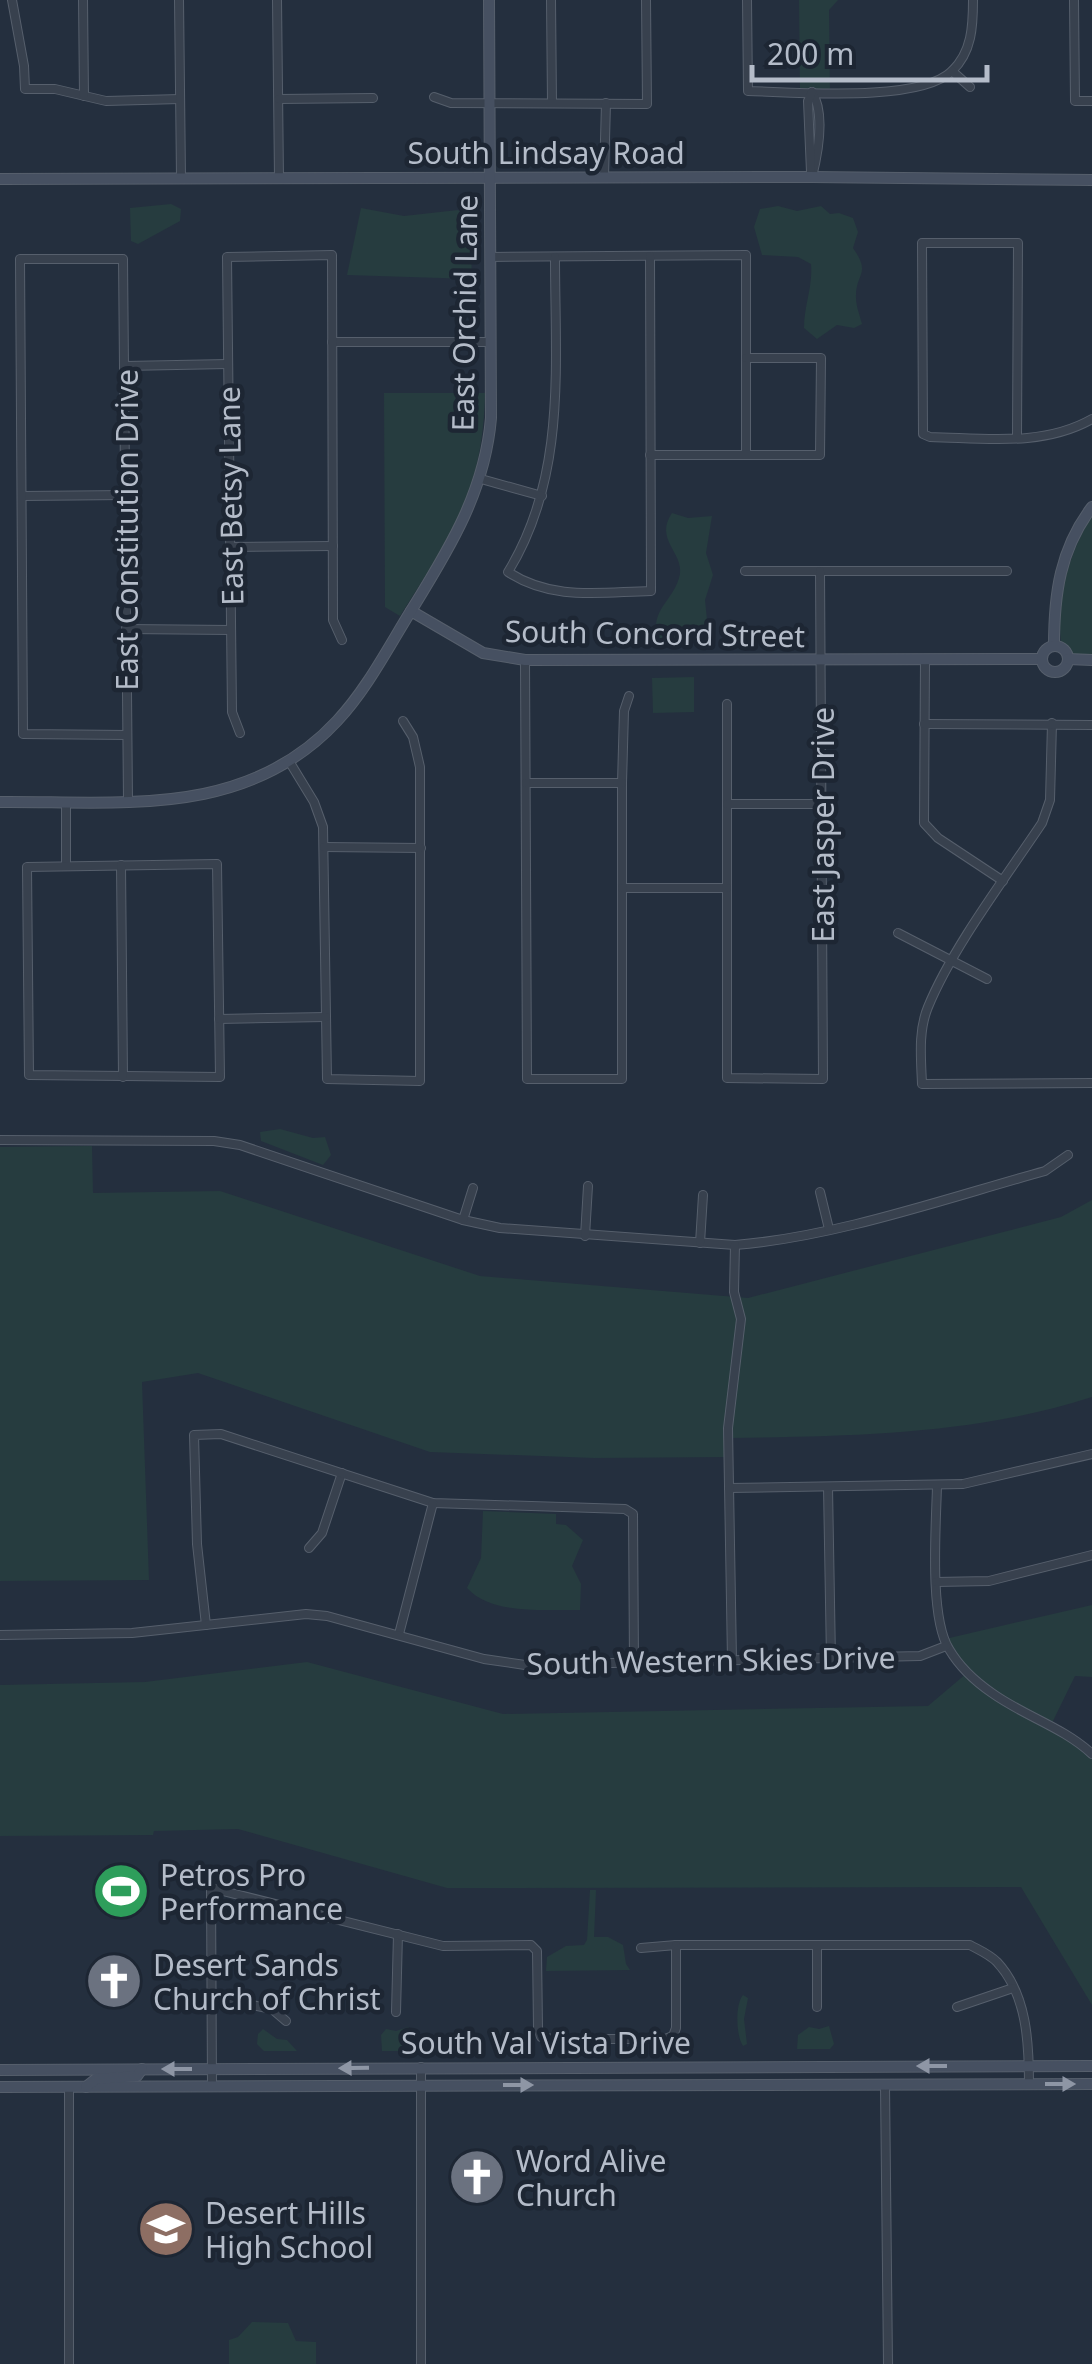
<svg xmlns="http://www.w3.org/2000/svg" width="1092" height="2364" font-family="'Noto Sans',sans-serif">
<style>
.green{fill:#263c3f}
.lines{fill:none;stroke-linecap:round;stroke-linejoin:round}
.street-casing{stroke:#565f6c;stroke-width:10}
.secondary-casing{stroke:#565f6c;stroke-width:12}
.street{stroke:#38414e;stroke-width:8}
.secondary{stroke:#465061;stroke-width:10}
.oneway{fill:#8e96a5}
.labels{text-anchor:middle;dominant-baseline:central;stroke-width:9;stroke-linejoin:round;paint-order:stroke}
.street-label{font-size:30px;fill:#b4bcc9;stroke:#1d2633}
.poi-label{font-size:30px;fill:#b4bcc9;stroke:#1d2633;text-anchor:start}
</style>
<rect width="100%" height="100%" fill="#242f3e"/>
<g class="green">
<path d="M799 0H838L829 10 830 92H800Z"/>
<path d="M171 204 181 209 180 221 138 244 131 241 130 208Z"/>
<path d="M778 206 797 211 821 206 830 214 839 213 853 218 858 232 853 248C872 275 855 273 856 298 856 306 860 316 862 324L854 328 837 325 817 339 804 328C804 305 813 287 811 264L798 257 762 255 754 227 760 209Z"/>
<path d="M361 208 404 216 458 210 470 221 472 279 347 275Z"/>
<path d="M384 393H485C483 493 451 535 400 616L385 607Z"/>
<path d="M672 513 688 518 712 516 706 553 713 575 705 600 707 620 713 633 709 642 659 641C647 610 675 601 680 574 683 552 654 539 672 513Z"/>
<path d="M1092 515V654H1073L1061 642C1056 595 1069 555 1092 515Z"/>
<path d="M694 677V712L653 713 652 678Z"/>
<path d="M280 1129 313 1138 325 1137 331 1155 323 1165 261 1141 260 1132Z"/>
<path d="M92 1146 93 1193 220 1191 480 1276 748 1298 1061 1217 1092 1200V1397C974 1435 852 1436 730 1438L731 1457 594 1458 430 1452 198 1373 142 1382 149 1580 0 1581V1147Z"/>
<path d="M483 1511 556 1514V1524L566 1525 583 1540 572 1566 581 1584 580 1610C546 1609 493 1616 467 1588L481 1558Z"/>
<path d="M1092 1605V1677L1075 1676 1051 1725 1092 1754V2005L1021 1887 447 1888 238 1829 154 1831 153 1835 0 1836V1685L145 1682 307 1662 503 1714 928 1706 967 1673 945 1639Z"/>
<path d="M590 1890H596L594 1937H608L623 1945 626 1964 630 1970 546 1971 547 1957 566 1946 584 1945 587 1940Z"/>
<path d="M743 1995 748 1998 744 2019 747 2044 743 2046C736 2036 735 2004 743 1995Z"/>
<path d="M829 2026 834 2044 830 2049H797L798 2035 809 2027 819 2029Z"/>
<path d="M408 2027 413 2032V2051H382L381 2035 386 2029 396 2031Z"/>
<path d="M263 2029 277 2039 287 2040 297 2051H264L257 2044 258 2034Z"/>
<path d="M252 2322 288 2323 296 2341 316 2342V2364H229V2340L238 2337Z"/>
</g>
<g class="lines">
<g class="street-casing">
<g id="street">
<path d="M12 0 24 66 25 89H55L106 101 180 99"/>
<path d="M83 0 84 96"/>
<path d="M179 0 181 178"/>
<path d="M277 0 279 178"/>
<path d="M551 0 552 103"/>
<path d="M747 0 748 91C795 92 919 103 952 71 972 52 973 26 973 0"/>
<path d="M1074 0 1075 101H1092"/>
<path d="M952 71 970 87"/>
<path d="M812 92C825 113 818 153 812 177"/>
<path d="M434 97 451 103 647 104 646 0"/>
<path d="M279 99 373 98"/>
<path d="M811 172 808 101 812 92"/>
<path d="M604 177 606 103"/>
<path d="M490 257 746 255V454"/>
<path d="M555 257C555 365 567 476 508 572 553 601 599 592 651 591L650 256"/>
<path d="M332 342H491"/>
<path d="M125 366 228 364"/>
<path d="M1017 438 1018 243H922L923 434 930 437C984 438 1043 447 1092 419"/>
<path d="M650 455H820L821 358H746"/>
<path d="M481 479 542 496"/>
<path d="M22 496 126 495"/>
<path d="M230 547 333 546"/>
<path d="M745 571H1007"/>
<path d="M126 629 231 630"/>
<path d="M525 660 527 1079H622V783L624 711 629 696"/>
<path d="M925 661 924 823 938 838 1003 881"/>
<path d="M727 704V1078L823 1079 820 571"/>
<path d="M1052 723 1050 800 1042 823C1006 877 952 948 928 1007 918 1031 921 1058 922 1084L1092 1083"/>
<path d="M924 724 1092 725"/>
<path d="M240 733 232 712 227 257 332 255 333 620 342 640"/>
<path d="M127 735 23 734 20 259H123L128 801"/>
<path d="M289 761 314 802 323 827 327 1079 420 1081V767L413 737 403 721"/>
<path d="M526 783H622"/>
<path d="M66 802V865"/>
<path d="M727 804H821"/>
<path d="M324 847 421 848"/>
<path d="M217 864 220 1077 29 1075 27 867Z"/>
<path d="M121 865 123 1077"/>
<path d="M622 888H727"/>
<path d="M898 933 987 979"/>
<path d="M219 1019 326 1017"/>
<path d="M0 1140 214 1141 240 1145 463 1220 500 1228 735 1245C836 1237 947 1198 1045 1171L1068 1155"/>
<path d="M820 1192 829 1229"/>
<path d="M463 1220 473 1188"/>
<path d="M585 1236 588 1186"/>
<path d="M700 1243 703 1195"/>
<path d="M937 1486C936 1526 929 1617 949 1649 959 1666 976 1682 992 1693 1024 1716 1063 1727 1092 1754"/>
<path d="M828 1487 831 1659"/>
<path d="M729 1488 963 1484 1092 1454"/>
<path d="M309 1548 322 1533 342 1473"/>
<path d="M936 1582 989 1581 1092 1555"/>
<path d="M206 1625 197 1544 194 1435 221 1434 433 1503 625 1509 633 1514 634 1662"/>
<path d="M399 1634 433 1503"/>
<path d="M0 1635 132 1633 306 1614 327 1616 484 1659 525 1665 920 1656 946 1646"/>
<path d="M732 1660 728 1428 741 1319 734 1292 735 1245"/>
<path d="M817 1945V2007"/>
<path d="M641 1948 676 1945H970C979 1950 989 1954 997 1962 1027 1994 1029 2043 1029 2084"/>
<path d="M211 1997 272 2009 286 2021"/>
<path d="M957 2007 1013 1988"/>
<path d="M396 2012 398 1934"/>
<path d="M421 2067V2364"/>
<path d="M885 2085 888 2364"/>
<path d="M69 2087V2364"/>
<path d="M212 2087 211 1888 443 1946 531 1945 537 1951 538 2028 541 2037 552 2039H665L673 2036 676 2028V1945"/>
</g>
</g>
<g class="secondary-casing">
<g id="secondary">
<path d="M0 179 812 177 1092 180"/>
<path d="M411 611 483 653 525 660 1042 659"/>
<path d="M1054 646C1054 594 1060 549 1092 507"/>
<circle cx="1055" cy="659" r="13"/>
<path d="M1068 659 1092 660"/>
<path d="M0 802C121 801 246 819 337 721 368 688 390 644 414 606 451 546 485 490 491 418L489 0"/>
<path d="M0 2070 1092 2066"/>
<path d="M0 2087 1092 2084"/>
<path d="M86 2087 96 2079 137 2076 142 2069"/>
</g>
</g>
<use href="#street" class="street"/>
<use href="#secondary" class="secondary"/>
</g>
<defs><path id="oneway-solid" d="M-6-.8H1V-3.2L6.5 0L1 3.2V.8H-6Z" transform="scale(2.5)"/></defs>
<g class="oneway">
<use href="#oneway-solid" transform="translate(932 2066) rotate(180)"/>
<use href="#oneway-solid" transform="translate(354 2068) rotate(179)"/>
<use href="#oneway-solid" transform="translate(177 2069) rotate(180)"/>
<use href="#oneway-solid" transform="translate(1060 2084)"/>
<use href="#oneway-solid" transform="translate(518 2085)"/>
</g>
<defs>
<g id="stadium-disc" transform="scale(2.875)"><circle r="9.5" fill="#2e9e5b" stroke="#1d2633"/><path d="M0-5a6.5 5 0 1 0 0 10a6.5 5 0 1 0 0-10ZM-3.5-1.8h7v3.6h-7Z" fill="#fff"/></g>
<g id="church-disc" transform="scale(2.875)"><circle r="9.5" fill="#6b7280" stroke="#1d2633"/><path d="M-1.2-6h2.4v3.5h3.3v2.4h-3.3V6h-2.4V-.1h-3.3v-2.4h3.3Z" fill="#fff"/></g>
<g id="school-disc" transform="scale(2.875)"><circle r="9.5" fill="#8d6e63" stroke="#1d2633"/><path d="M0-5L7-2L0 1L-7-2ZM-4 1L0 2.5L4 1V4Q0 6-4 4Z" fill="#fff"/></g>
</defs>
<g fill-rule="evenodd">
<use href="#stadium-disc" x="121" y="1891"/>
<use href="#church-disc" x="114" y="1981"/>
<use href="#church-disc" x="477" y="2177"/>
<use href="#school-disc" x="166" y="2229"/>
</g>
<g class="labels">
<g class="street-label">
<text x="546" y="152">South Lindsay Road</text>
<text transform="translate(464 313) rotate(-89)">East Orchid Lane</text>
<text transform="translate(230 496) rotate(-91)">East Betsy Lane</text>
<text transform="translate(126 530) rotate(-90)">East Constitution Drive</text>
<text transform="translate(655 633) rotate(1)">South Concord Street</text>
<text transform="translate(822 825) rotate(-90)">East Jasper Drive</text>
<text transform="translate(711 1660) rotate(-1)">South Western Skies Drive</text>
<text x="546" y="2042">South Val Vista Drive</text>
</g>
<g class="poi-label">
<text x="160" y="1874">Petros Pro<tspan x="160" dy="34">Performance</tspan></text>
<text x="153" y="1964">Desert Sands<tspan x="153" dy="34">Church of Christ</tspan></text>
<text x="516" y="2160">Word Alive<tspan x="516" dy="34">Church</tspan></text>
<text x="205" y="2212">Desert Hills<tspan x="205" dy="34">High School</tspan></text>
</g>
</g>
<path d="M752 65v15h235v-15" fill="none" stroke="#b4bcc9" stroke-width="5"/>
<text x="767" y="65" font-size="30" fill="#b4bcc9" stroke="#1d2633" stroke-width="8" paint-order="stroke">200 m</text>
</svg>
